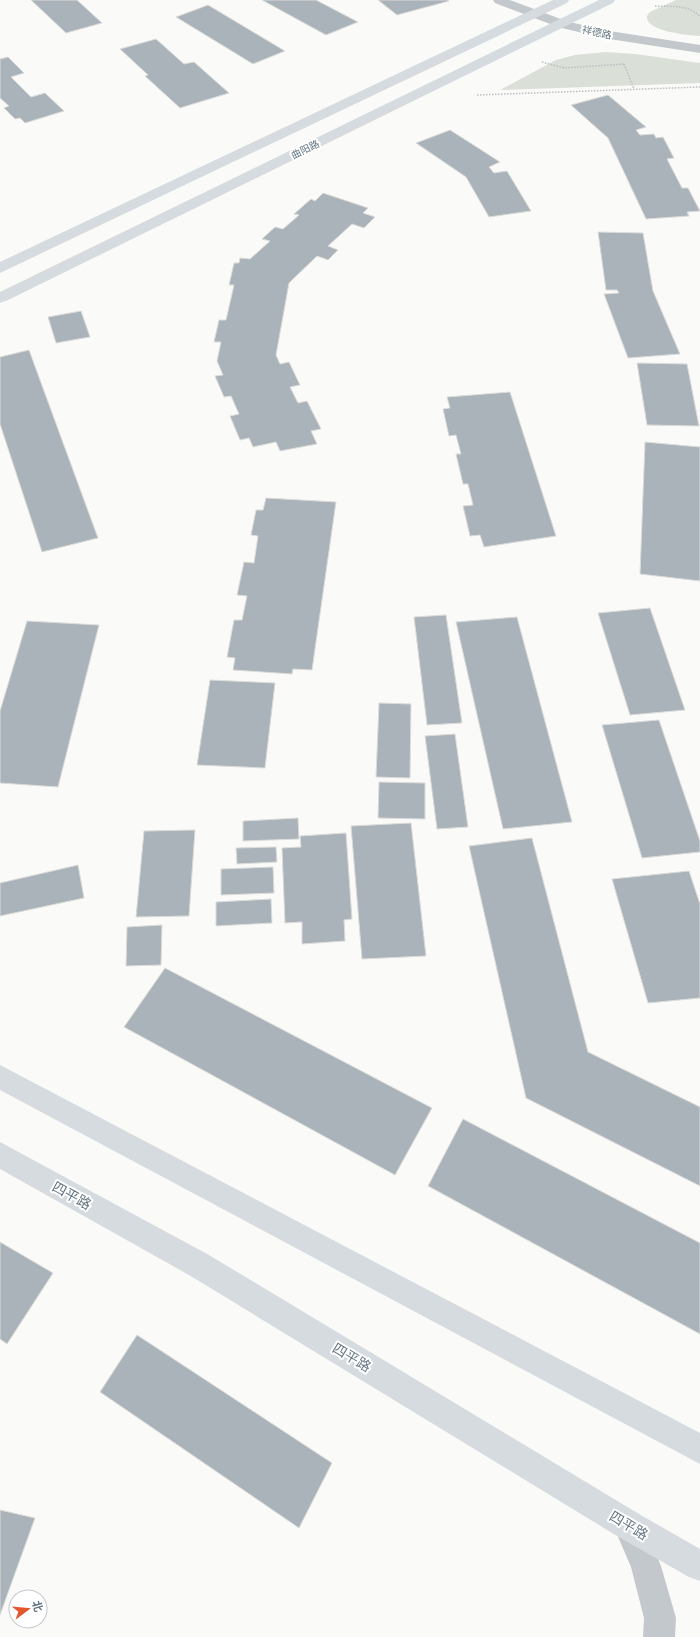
<svg xmlns="http://www.w3.org/2000/svg" width="700" height="1637" font-family="'Exo 2','Noto Sans SC',sans-serif">
<style>
.green{fill:#dadfd7}
.building{fill:#aab3b9;stroke:#dcdcda}
.lines{fill:none;stroke-linecap:round;stroke-linejoin:round}
.path{stroke:#bbbfc2;stroke-width:1.5;stroke-dasharray:1.5 1.5;stroke-linecap:butt}
.minor{fill:#c3c8cc;fill-rule:evenodd}
.tertiary{fill:#c3c8cc;fill-rule:evenodd}
.primary{fill:#d6dbdf;fill-rule:evenodd}
.labels{text-anchor:middle;dominant-baseline:central;stroke-width:4;stroke-linejoin:round;paint-order:stroke}
.far-street-label{font-size:10px;fill:#657683;stroke:#fff}
.near-street-label{font-size:14px;fill:#657683;stroke:#fff}
</style>
<rect width="100%" height="100%" fill="#fafaf8"/>
<g class="green">
<path d="M676 0H700V36C689 35 645 32 647 16L650 12Z"/>
<path d="M606 52 635 54 700 63V83L500 90 556 60 575 55Z"/>
</g>
<g class="building">
<path d="M31 0H77L102 23 66 33Z"/>
<path d="M262 0H316L358 22 326 35Z"/>
<path d="M378 0H447L449 1 397 15Z"/>
<path d="M208 5 285 51 253 64 176 17Z"/>
<path d="M156 39 184 64 194 62 229 93 180 108 145 76 148 75 120 49Z"/>
<path d="M8 57 24 73 11 77 31 97 45 93 64 111 25 123 20 118 15 119 4 108 9 106 0 98V59Z"/>
<path d="M608 95 646 127 636 130 640 135 654 134 656 138 663 137 674 158 667 159 682 188H688L700 211 687 212 689 216 646 219 608 138 571 105Z"/>
<path d="M450 130 500 162 489 167 494 173 507 171 531 211 489 217 466 177 416 143Z"/>
<path d="M323 193 368 208 363 213 375 217 364 228 352 224 328 246 338 250 328 260 317 256 289 283 276 355 280 364 289 362 300 385 290 387 298 403 307 401 321 429 311 431 317 444 280 451 276 442 253 447 249 438 240 440 230 416 239 414 231 396 224 397 215 376 223 375 217 361 221 342H214L219 320H226L234 285H229L234 263H239L240 258 250 259 270 241 262 239 275 227 283 229 299 215 294 214 311 199 315 201Z"/>
<path d="M598 232 643 233 653 291 680 354 628 358 604 294 619 293 617 290H606Z"/>
<path d="M81 311 90 337 56 343 48 317Z"/>
<path d="M29 350 98 538 42 552 0 424V357Z"/>
<path d="M637 363 687 364 699 426 647 425Z"/>
<path d="M510 392 556 536 484 547 480 535 470 536 463 506 473 505 468 484H463L456 454H461L456 435 449 436 443 409 450 408 447 397Z"/>
<path d="M645 442 700 447V581L640 574Z"/>
<path d="M266 498 336 502 312 670 293 669 292 674 233 670 235 658 227 657 234 620H242L247 596 237 595 244 562 254 563 258 536 251 535 256 510H263Z"/>
<path d="M650 608 685 710 630 715 598 613Z"/>
<path d="M446 615 462 723 427 725 414 617Z"/>
<path d="M517 617 572 822 503 829 456 622Z"/>
<path d="M27 621 99 625 58 787 0 783V711Z"/>
<path d="M210 680 275 683 265 768 197 765Z"/>
<path d="M379 703 411 704 410 778 376 777Z"/>
<path d="M659 720 700 841V852L642 858 602 725Z"/>
<path d="M455 734 468 827 437 829 425 736Z"/>
<path d="M379 782 425 783V819L378 818Z"/>
<path d="M298 818 299 839 243 841V821Z"/>
<path d="M411 823 426 956 362 959 351 826Z"/>
<path d="M195 830 189 916 136 917 144 831Z"/>
<path d="M346 833 352 919 344 920 345 941 302 944V922L285 923 282 848 301 847 300 836Z"/>
<path d="M532 838 588 1052 700 1107V1186L526 1098 469 846Z"/>
<path d="M276 847 277 862 237 864 236 848Z"/>
<path d="M78 865 84 898 0 916V883Z"/>
<path d="M273 867 274 893 221 895V869Z"/>
<path d="M689 871 700 904V998L648 1003 612 879Z"/>
<path d="M271 899 272 923 216 926V902Z"/>
<path d="M162 925 161 965 126 966 127 927Z"/>
<path d="M165 968 432 1108 395 1175 124 1027Z"/>
<path d="M463 1119 700 1243V1334L428 1186Z"/>
<path d="M0 1242 53 1273 7 1344 0 1339Z"/>
<path d="M137 1335 332 1463 299 1528 100 1392Z"/>
<path d="M0 1510 35 1518 0 1615Z"/>
</g>
<g class="lines">
<g class="path">
<path d="M655 6C671 7 689 4 700 17"/>
<path d="M542 62 564 68 624 64"/>
<path d="M624 64 634 89"/>
<path d="M477 95 700 87"/>
</g>
<g class="minor">
<path d="M562 20 603 30 700 45V53L603 38 558 27 556 24 558 21Z"/>
<path d="M628 1510 639 1514 661 1566 676 1618 675 1637H643L644 1618 631 1567 613 1525 617 1514Z"/>
</g>
<path class="tertiary" d="M493 0H510L566 21 568 24 566 27H558L495 3Z"/>
<g class="primary">
<path d="M553 0H569L567 3 0 273V262Z"/>
<path d="M599 0H615L613 3 6 301 0 303V292Z"/>
<path d="M0 1065 700 1433V1464L0 1090Z"/>
<path d="M0 1142 209 1255 639 1514 700 1549V1581L689 1577 617 1536 189 1275 0 1169Z"/>
</g>
</g>
<g class="labels">
<g class="far-street-label">
<text transform="translate(597 32) rotate(12)">祥德路</text>
<text transform="translate(305 149) rotate(-26)">曲阳路</text>
</g>
<g class="near-street-label">
<text transform="translate(72 1195) rotate(29)">四平路</text>
<text transform="translate(352 1357) rotate(31)">四平路</text>
<text transform="translate(629 1525) rotate(31)">四平路</text>
</g>
</g>
<g transform="translate(28 1609) rotate(74)"><circle r="19" fill="#ffffff" stroke="#c1c8cd"/>
<path d="M0-3L7 15L0 10L-7 15Z" fill="#e4572e"/>
<text y="-6" font-size="11" font-weight="bold" text-anchor="middle" fill="#657683">北</text>
</g>
</svg>
